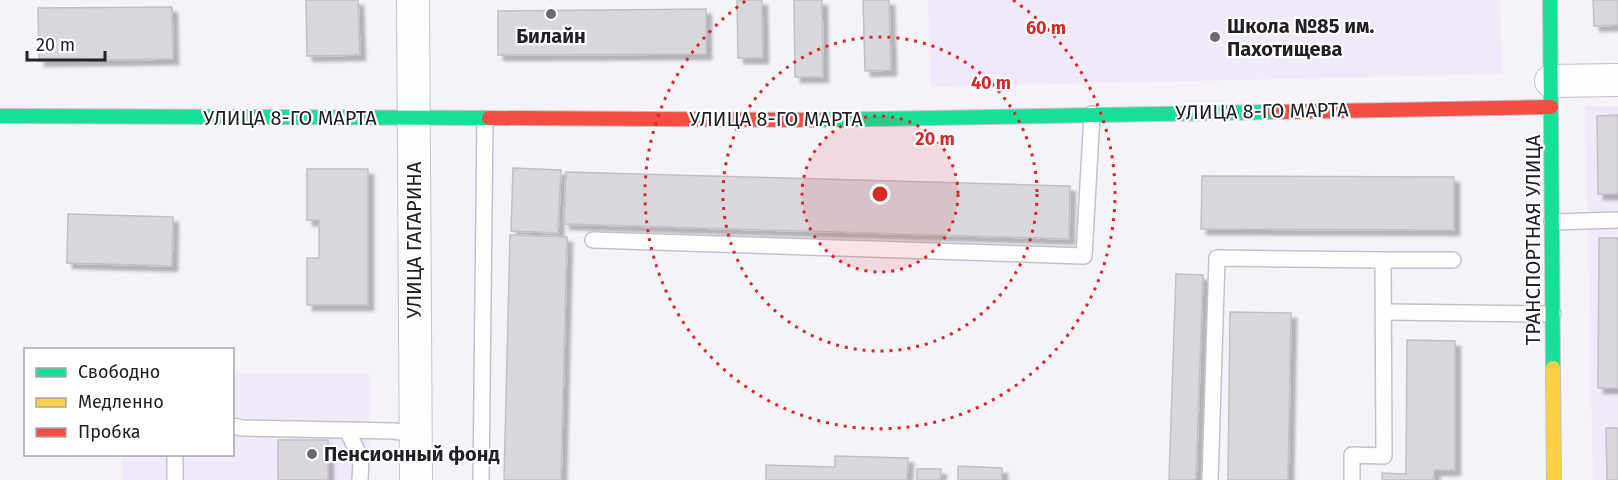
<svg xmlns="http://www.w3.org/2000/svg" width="1618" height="480" font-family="'Fira Sans',sans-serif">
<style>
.built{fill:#f0e9f9}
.building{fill:#d9d6dd;stroke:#c2bfc6;stroke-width:1.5;filter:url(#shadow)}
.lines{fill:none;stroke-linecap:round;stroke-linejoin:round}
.lane-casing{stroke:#c4c1c8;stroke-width:18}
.street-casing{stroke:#c4c1c8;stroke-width:34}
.fast-casing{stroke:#c4c1c8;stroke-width:16}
.slow-casing{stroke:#c4c1c8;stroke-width:16}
.jam-casing{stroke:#c4c1c8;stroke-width:16}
.lane{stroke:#fefdfe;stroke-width:15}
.street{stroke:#fefdfe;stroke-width:32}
.fast{stroke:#16e098;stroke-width:14}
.slow{stroke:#ffcf43;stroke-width:14}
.jam{stroke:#f24e42;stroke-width:14}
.ring{fill:none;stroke:#d62828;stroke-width:3;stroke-dasharray:3 6}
.poi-dot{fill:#6c6a70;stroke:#fff;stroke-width:2}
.labels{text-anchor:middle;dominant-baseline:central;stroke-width:4.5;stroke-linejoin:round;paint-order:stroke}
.poi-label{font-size:20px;font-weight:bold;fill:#222026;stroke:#fff;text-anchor:start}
.street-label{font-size:20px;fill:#222026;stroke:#fff}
.centre{fill:#d62828;stroke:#fff;stroke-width:3}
.ring-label{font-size:18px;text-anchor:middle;font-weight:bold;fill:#d62828;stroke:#fff;stroke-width:4.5;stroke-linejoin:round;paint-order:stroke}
</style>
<defs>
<filter id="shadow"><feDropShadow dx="5.5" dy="5.5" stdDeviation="1.5" flood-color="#0004"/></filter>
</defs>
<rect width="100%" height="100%" fill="#f6f2fa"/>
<g class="built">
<path d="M928 0H1500L1502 74 931 87Z"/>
<path d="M1585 106H1618V480H1593Z"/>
<path d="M233 373H369V480H122V455L232 454Z"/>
</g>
<g class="building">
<path d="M306 0H358L360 55 307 56Z"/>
<path d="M737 0H762L763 58H738Z"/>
<path d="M794 0H822L823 77H795Z"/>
<path d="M863 0H889L891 70 865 71Z"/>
<path d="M1593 0H1618V25L1594 26Z"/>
<path d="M172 7 173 59 39 61 38 8Z"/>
<path d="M706 9V54L498 55V11Z"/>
<path d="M1618 115V194H1598L1597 116Z"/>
<path d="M513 168 561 170 558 233 511 231Z"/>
<path d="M307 169H368V305H307V258H319V220H307Z"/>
<path d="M566 172 1070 186 1069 239 564 224Z"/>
<path d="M1202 176 1454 177V230L1201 229Z"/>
<path d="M68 214 173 217 172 266 67 263Z"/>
<path d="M510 235 567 237 561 480H504Z"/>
<path d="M1599 238H1618V388H1598Z"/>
<path d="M1176 274 1203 275 1196 480H1169Z"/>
<path d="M1230 312 1291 313 1288 480H1228Z"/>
<path d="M1407 340 1455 341V470H1434V480H1382V473L1406 474Z"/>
<path d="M1606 428H1618V480H1607Z"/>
<rect x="278" y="440" width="50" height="40"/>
<path d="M835 456 908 458 907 480H766V465L835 467Z"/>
<path d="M958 466 1002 468V480H958Z"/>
<path d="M917 469H941L940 480H917Z"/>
</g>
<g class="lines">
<g class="lane-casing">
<g id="lane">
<path d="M1552 222 1618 220"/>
<path d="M593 240 1084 256 1092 114"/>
<path d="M1383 260H1453"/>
<path d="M1384 312 1553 314"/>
<path d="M232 426 243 428 394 431 416 434"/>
<path d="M347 430 361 459 360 480"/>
<path d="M175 480V454"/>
<path d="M481 480 485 119"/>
<path d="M1210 480 1217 258 1383 260 1384 456 1352 455V480"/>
</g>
</g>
<g class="street-casing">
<g id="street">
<path d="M413 0 416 480"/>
<path d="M1551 81 1618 80"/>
</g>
</g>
<g class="fast-casing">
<g id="fast">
<path d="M1550 0 1553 368"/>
<path d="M0 116 489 118"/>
<path d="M819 120 1275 112"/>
</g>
</g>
<g class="slow-casing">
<path id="slow" d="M1553 368 1554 480"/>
</g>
<g class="jam-casing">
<g id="jam">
<path d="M1275 112 1551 107"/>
<path d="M489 118 819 120"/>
</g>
</g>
<use href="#lane" class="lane"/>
<use href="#street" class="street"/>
<use href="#fast" class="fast"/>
<use href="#slow" class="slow"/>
<use href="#jam" class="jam"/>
</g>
<circle cx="880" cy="194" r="78" fill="#d62828" fill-opacity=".12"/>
<g class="ring">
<circle cx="880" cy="194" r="78"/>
<circle cx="880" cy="194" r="157"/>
<path d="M1013 0A235 235 0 1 1 747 0"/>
</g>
<g class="poi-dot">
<circle cx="551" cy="14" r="6"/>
<circle cx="1215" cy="37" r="6"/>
<circle cx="312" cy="454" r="6"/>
</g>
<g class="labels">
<g class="poi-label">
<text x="1227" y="26">Школа №85 им.<tspan x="1227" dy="23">Пахотищева</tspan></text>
<text x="551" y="36" text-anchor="middle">Билайн</text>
<text x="324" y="454">Пенсионный фонд</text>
</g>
<g class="street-label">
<text transform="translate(1262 111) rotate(-1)">УЛИЦА 8-ГО МАРТА</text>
<text x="290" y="118">УЛИЦА 8-ГО МАРТА</text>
<text x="776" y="119">УЛИЦА 8-ГО МАРТА</text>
<text transform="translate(414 240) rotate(-90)">УЛИЦА ГАГАРИНА</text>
<text transform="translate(1533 240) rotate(-90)">ТРАНСПОРТНАЯ УЛИЦА</text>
</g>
</g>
<circle cx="880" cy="194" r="9" class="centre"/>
<g class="ring-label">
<text x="1046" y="34">60 m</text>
<text x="991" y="89">40 m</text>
<text x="935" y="145">20 m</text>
</g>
<rect x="24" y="348" width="210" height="108" fill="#ffffff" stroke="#a7a6a8" stroke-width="1.5"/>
<rect x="36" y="368" width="30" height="9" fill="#16e098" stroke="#a7a6a8" stroke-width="1.5"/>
<text x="78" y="378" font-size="18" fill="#222026">Свободно</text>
<rect x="36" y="398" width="30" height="9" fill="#ffcf43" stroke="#a7a6a8" stroke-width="1.5"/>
<text x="78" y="408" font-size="18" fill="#222026">Медленно</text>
<rect x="36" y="428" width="30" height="9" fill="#f24e42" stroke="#a7a6a8" stroke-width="1.5"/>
<text x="78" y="438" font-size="18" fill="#222026">Пробка</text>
<path d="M27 51v9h78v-9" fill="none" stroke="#222026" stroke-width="3"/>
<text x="36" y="51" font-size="18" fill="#222026" stroke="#ffffff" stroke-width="4.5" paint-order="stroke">20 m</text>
</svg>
